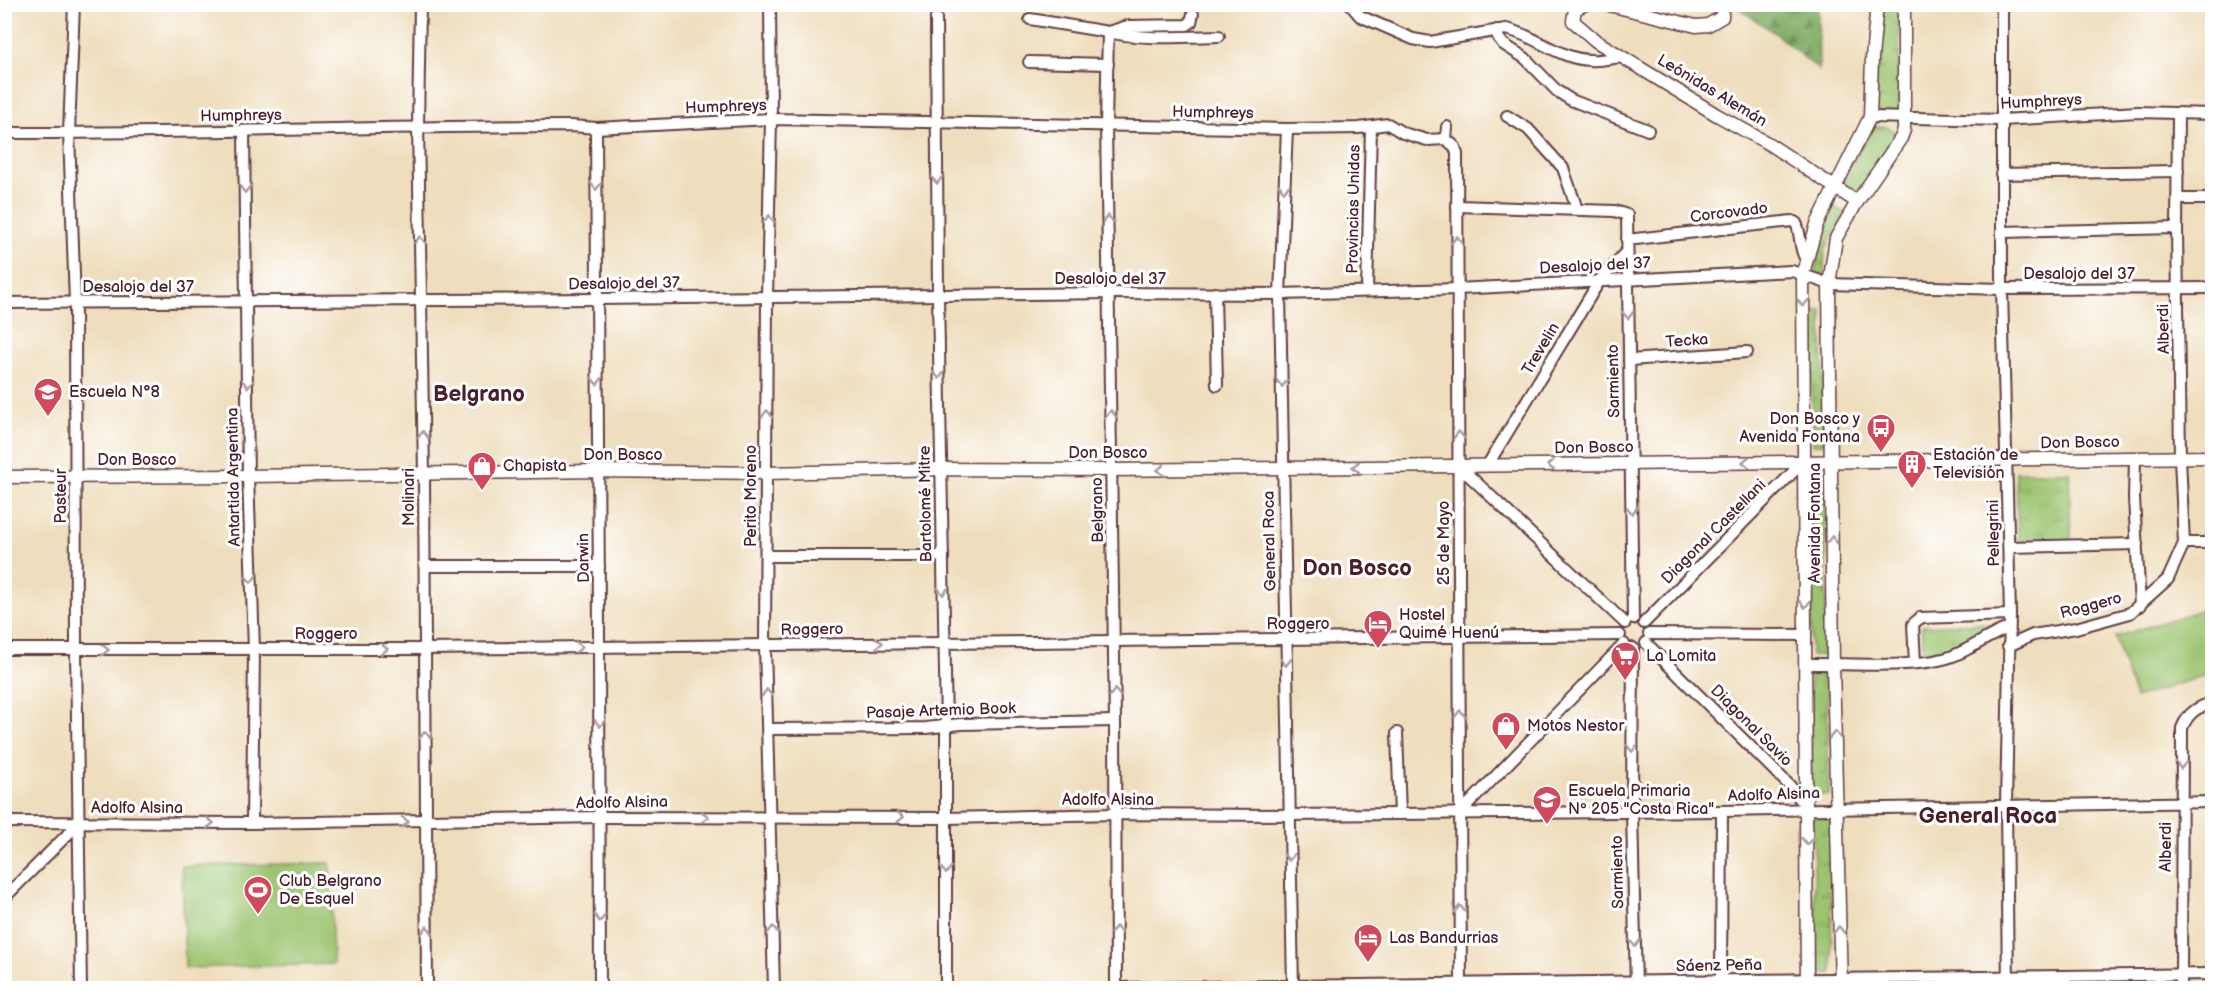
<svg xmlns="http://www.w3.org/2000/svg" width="2217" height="993" font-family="'Balsamiq Sans',sans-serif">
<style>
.grass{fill:url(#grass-tufts);stroke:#73724d;stroke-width:1.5}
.forest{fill:url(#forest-firs);stroke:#646446;stroke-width:1.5}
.park{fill:url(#park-dots);stroke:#73724d;stroke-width:1.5}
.pitch{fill:#9cc46f;stroke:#73724d;stroke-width:1.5}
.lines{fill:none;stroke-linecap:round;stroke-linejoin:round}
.minor-casing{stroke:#633c41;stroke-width:14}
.tertiary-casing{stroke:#633c41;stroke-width:15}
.minor{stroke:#fff;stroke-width:10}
.tertiary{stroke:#fff;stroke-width:12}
.oneway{stroke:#ae9aa0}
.labels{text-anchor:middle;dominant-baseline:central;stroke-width:6;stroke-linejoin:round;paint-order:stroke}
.street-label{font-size:16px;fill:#4a1f2b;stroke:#fff}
.poi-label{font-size:16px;fill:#4a1f2b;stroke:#fff;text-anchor:start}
.district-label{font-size:22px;font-weight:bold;fill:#4a1f2b;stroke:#fff}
</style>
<defs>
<pattern id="grass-tufts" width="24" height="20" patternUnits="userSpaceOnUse" patternTransform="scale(1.5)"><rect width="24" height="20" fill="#9cc46f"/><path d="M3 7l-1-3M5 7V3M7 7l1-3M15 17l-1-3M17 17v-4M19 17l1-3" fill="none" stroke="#819f5b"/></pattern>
<pattern id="forest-firs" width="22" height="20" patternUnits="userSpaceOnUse" patternTransform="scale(1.5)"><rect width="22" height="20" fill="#7daa62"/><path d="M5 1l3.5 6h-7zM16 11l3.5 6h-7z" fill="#688a51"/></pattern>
<pattern id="park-dots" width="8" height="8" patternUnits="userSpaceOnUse" patternTransform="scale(1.5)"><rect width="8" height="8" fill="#9cc46f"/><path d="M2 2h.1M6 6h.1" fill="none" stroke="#819f5b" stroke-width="1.8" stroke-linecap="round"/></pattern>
</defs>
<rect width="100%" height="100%" fill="#fff"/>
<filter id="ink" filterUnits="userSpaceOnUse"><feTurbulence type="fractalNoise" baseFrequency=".0167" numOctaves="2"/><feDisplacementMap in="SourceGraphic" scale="12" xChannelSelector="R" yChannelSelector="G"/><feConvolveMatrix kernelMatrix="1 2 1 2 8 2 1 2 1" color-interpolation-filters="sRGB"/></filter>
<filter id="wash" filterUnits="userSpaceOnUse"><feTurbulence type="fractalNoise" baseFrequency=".008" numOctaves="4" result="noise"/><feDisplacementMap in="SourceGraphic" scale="24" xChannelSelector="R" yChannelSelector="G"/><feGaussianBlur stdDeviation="1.35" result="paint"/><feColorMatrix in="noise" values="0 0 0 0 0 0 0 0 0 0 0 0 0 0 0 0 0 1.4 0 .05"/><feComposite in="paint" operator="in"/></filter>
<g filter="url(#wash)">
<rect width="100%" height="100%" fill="#efdebd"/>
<g class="grass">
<path d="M1881 5H1899V113L1875 112V70Z"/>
<path d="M1875 127H1887L1894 131 1895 141 1859 192 1844 184 1868 132Z"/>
<path d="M1834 207 1846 213 1825 249 1824 275 1815 273 1824 228Z"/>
<path d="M2016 472H2069L2071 542 2018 543Z"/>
<path d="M1809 475H1825L1827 655 1811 656Z"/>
<path d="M1979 623 1998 626 1957 650 1922 658V626Z"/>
<path d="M1810 674H1827L1829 795H1812Z"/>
<path d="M1813 816H1830L1832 973H1816Z"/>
</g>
<path class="forest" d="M1734 5H1818L1819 70 1776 34Z"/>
<path class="park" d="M1811 311H1822L1824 444H1813Z"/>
<g class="pitch">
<path d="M2201 610 2212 645V673L2135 698 2115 637Z"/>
<path d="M330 863 333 964 185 968 182 866Z"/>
</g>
</g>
<g filter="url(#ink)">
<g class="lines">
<g class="minor-casing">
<g id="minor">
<path d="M74 4 69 133 75 302 76 650 81 988"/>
<path d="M420 4 418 126 424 474 427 988"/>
<path d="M770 4 771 119 767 297 765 646 774 988"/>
<path d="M1350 4 1360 16 1413 39 1430 42 1506 29C1535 35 1559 59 1590 60 1600 61 1612 58 1622 57"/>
<path d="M2002 4V289L2010 615 2006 805 2008 988"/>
<path d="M936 18 938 296 946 726V988"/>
<path d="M1030 19 1108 32 1128 26 1187 25 1191 22 1193 14"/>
<path d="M1497 30 1498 37 1503 44 1525 58 1557 91 1571 100 1648 130"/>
<path d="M1029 62 1108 64"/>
<path d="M1507 116 1528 129 1563 168 1577 209"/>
<path d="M1870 117 2002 120 2138 112 2212 114"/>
<path d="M596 128C598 415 600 701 600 988"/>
<path d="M1287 129 1280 294 1293 988"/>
<path d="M244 131 248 476 254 649 252 823"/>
<path d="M4 133C194 134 383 126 572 126L596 128 771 119 1287 129 1359 128 1388 124 1403 133 1427 140 1446 139"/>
<path d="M1446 139 1455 147 1457 154 1461 988"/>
<path d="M1446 139 1447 127"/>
<path d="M2001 174 2178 171"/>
<path d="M2178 199H2212"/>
<path d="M1457 206 1615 211 1627 215 1633 619"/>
<path d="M2002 232 2177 228"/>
<path d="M1627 240 1792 221 1796 223C1802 235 1798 248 1806 259"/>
<path d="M1367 291 1371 127"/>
<path d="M1215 293 1217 385"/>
<path d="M4 303 597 299 1110 293 1280 294 1457 289 1792 271 1829 284 2002 289 2212 288"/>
<path d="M1629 360 1747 352"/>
<path d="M2135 459 2134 498 2140 606"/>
<path d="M1459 466 1625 623"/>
<path d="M1487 466 1600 280 1626 252"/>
<path d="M2184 543H2212"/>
<path d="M2009 547 2137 544"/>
<path d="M766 556H943"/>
<path d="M425 566H599"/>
<path d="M1644 623 1804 461"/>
<path d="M1649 634 1805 635"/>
<path d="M1646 643 1790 786 1807 808"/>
<path d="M2008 646 2033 635 2076 628 2130 613 2168 579 2184 543 2180 458 2177 228 2178 115"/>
<path d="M1633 648 1632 812 1636 988"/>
<path d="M4 649H424L1620 635"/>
<path d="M1915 663 1913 624 1920 618 2010 615"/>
<path d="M1805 664C1846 663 1909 669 1947 658 1970 651 1987 635 2009 628"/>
<path d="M768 729 926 728 961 724 1115 721"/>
<path d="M1397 733 1400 814"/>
<path d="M1460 813 1624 644"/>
<path d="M4 822 252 823 600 817 947 818 1115 814 1288 815 1722 811 2212 802"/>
<path d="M4 898 79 823"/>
<path d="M1721 980 1722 811"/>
<path d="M1116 988 1115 721 1106 125 1108 32C1144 40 1183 37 1219 36"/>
<path d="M1118 988 2212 974"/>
<path d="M2181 988 2182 728C2188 713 2197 707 2212 703"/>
</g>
</g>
<g class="tertiary-casing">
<g id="tertiary">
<path d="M1586 4 1575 9 1573 21 1596 41 1717 115 1769 144 1857 202"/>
<path d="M1605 4 1696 26 1708 25 1722 17V4"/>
<path d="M4 477 248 476 597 471 767 473 940 469 1112 470 2212 457"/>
<path d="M1807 988 1803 273 1817 224 1870 117 1872 58 1877 4"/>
<path d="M1841 988 1833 664 1829 284 1836 238 1857 202 1901 138 1904 130V4"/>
</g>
</g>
<use href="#minor" class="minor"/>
<use href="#tertiary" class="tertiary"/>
</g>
<defs><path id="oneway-chevron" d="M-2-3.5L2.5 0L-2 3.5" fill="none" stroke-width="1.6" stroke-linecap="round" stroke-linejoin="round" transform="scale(1.5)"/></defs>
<g class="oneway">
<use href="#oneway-chevron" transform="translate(937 180) rotate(90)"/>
<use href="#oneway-chevron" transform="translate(596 186) rotate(90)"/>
<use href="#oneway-chevron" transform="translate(1284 188) rotate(92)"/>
<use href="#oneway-chevron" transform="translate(245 189) rotate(89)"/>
<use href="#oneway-chevron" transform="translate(769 219) rotate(-89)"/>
<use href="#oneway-chevron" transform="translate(1108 219) rotate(-91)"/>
<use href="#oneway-chevron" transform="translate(420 240) rotate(-91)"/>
<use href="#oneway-chevron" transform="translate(1457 240) rotate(-90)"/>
<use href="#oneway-chevron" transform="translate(1803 303) rotate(90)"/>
<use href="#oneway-chevron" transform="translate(1628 315) rotate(88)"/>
<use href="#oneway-chevron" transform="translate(939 375) rotate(89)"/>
<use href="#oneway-chevron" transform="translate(597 381) rotate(90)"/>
<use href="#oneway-chevron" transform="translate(1282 383) rotate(89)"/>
<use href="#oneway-chevron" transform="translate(248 384) rotate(90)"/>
<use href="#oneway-chevron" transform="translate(767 414) rotate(-90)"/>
<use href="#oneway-chevron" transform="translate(1111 414) rotate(-91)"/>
<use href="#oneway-chevron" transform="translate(423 435) rotate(-91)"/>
<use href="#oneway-chevron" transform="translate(1459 435) rotate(-91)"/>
<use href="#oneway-chevron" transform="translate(1746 462) rotate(179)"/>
<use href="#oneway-chevron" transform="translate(1551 465) rotate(179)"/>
<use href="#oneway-chevron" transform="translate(1356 467) rotate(180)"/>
<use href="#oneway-chevron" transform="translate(1161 470) rotate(179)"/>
<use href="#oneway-chevron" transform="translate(1632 510) rotate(89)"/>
<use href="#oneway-chevron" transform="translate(1832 540) rotate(-90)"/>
<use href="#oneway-chevron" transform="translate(251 579) rotate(88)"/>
<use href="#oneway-chevron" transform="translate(943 591) rotate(89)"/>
<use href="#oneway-chevron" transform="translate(1805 604) rotate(90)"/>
<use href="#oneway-chevron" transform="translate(879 643) rotate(-1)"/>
<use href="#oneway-chevron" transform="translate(579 647) rotate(-1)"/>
<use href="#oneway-chevron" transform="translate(384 649)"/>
<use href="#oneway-chevron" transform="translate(105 650)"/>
<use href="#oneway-chevron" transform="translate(1286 662) rotate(89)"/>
<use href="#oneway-chevron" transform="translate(767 693) rotate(-92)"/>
<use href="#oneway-chevron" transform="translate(1115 693) rotate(-91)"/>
<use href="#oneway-chevron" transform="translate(1460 714) rotate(-90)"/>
<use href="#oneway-chevron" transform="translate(600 723) rotate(90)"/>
<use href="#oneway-chevron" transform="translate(425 735) rotate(-91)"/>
<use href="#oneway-chevron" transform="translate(1835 735) rotate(-91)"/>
<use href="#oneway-chevron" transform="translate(1632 748) rotate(90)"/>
<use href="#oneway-chevron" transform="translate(2181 765) rotate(91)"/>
<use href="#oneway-chevron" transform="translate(705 817)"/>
<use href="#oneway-chevron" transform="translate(900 817)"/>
<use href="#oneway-chevron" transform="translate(405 822) rotate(-1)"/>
<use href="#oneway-chevron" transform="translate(210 823)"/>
<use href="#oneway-chevron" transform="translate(1807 841) rotate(90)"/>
<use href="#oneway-chevron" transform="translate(1289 857) rotate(89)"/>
<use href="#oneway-chevron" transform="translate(946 870) rotate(90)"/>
<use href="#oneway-chevron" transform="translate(1460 909) rotate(-90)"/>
<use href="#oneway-chevron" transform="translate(600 918) rotate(90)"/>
<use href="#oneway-chevron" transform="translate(427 930) rotate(-90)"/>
<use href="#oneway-chevron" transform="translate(773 930) rotate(-91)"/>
<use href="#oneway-chevron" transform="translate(1116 930) rotate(-90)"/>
<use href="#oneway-chevron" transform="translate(1839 930) rotate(-91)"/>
<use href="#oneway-chevron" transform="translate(1635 943) rotate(89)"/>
</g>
</g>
<defs>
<g id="school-pin" transform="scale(1.5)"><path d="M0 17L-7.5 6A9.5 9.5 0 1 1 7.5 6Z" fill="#d1495b" stroke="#fff"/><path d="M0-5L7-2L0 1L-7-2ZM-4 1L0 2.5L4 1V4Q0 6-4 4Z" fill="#fff"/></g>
<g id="bus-pin" transform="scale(1.5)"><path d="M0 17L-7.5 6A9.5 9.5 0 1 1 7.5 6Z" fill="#d1495b" stroke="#fff"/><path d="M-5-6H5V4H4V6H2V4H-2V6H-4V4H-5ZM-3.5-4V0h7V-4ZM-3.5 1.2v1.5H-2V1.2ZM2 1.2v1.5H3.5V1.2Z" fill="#fff"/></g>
<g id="building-pin" transform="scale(1.5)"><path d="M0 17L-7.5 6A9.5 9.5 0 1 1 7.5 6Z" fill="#d1495b" stroke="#fff"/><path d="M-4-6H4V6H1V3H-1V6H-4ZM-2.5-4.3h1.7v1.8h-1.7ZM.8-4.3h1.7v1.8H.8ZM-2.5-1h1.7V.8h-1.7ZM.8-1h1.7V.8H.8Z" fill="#fff"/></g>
<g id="shop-pin" transform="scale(1.5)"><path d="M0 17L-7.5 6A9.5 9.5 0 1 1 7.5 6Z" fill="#d1495b" stroke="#fff"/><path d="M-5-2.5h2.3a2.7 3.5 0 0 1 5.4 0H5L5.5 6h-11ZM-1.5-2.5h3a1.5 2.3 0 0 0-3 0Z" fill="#fff"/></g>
<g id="hotel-pin" transform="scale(1.5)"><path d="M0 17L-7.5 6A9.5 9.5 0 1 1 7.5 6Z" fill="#d1495b" stroke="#fff"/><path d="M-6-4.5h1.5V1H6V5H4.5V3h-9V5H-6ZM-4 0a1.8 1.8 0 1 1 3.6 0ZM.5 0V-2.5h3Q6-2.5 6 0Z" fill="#fff"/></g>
<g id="supermarket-pin" transform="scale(1.5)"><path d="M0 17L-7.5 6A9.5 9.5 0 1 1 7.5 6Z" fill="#d1495b" stroke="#fff"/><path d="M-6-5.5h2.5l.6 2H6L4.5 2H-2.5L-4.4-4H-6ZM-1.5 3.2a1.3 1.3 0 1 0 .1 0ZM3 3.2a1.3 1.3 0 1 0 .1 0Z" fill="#fff"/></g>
<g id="stadium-pin" transform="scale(1.5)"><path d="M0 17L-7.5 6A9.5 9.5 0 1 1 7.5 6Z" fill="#d1495b" stroke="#fff"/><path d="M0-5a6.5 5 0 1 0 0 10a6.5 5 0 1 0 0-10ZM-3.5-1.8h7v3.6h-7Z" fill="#fff"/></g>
</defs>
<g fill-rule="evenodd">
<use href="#school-pin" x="48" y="392"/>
<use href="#bus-pin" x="1881" y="428"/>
<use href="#building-pin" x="1912" y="464"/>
<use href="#shop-pin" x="482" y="466"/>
<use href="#hotel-pin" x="1378" y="624"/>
<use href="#supermarket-pin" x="1625" y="656"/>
<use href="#shop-pin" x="1506" y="726"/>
<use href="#school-pin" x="1547" y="800"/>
<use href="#stadium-pin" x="258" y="890"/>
<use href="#hotel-pin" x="1368" y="938"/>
</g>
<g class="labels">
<g class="street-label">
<text transform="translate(1712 91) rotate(31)">Leónidas Alemán</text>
<text transform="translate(2041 102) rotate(-3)">Humphreys</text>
<text transform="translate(726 107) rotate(-2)">Humphreys</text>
<text transform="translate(1213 113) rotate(1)">Humphreys</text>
<text transform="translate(241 116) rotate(-1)">Humphreys</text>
<text transform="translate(1354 209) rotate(-89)">Provincias Unidas</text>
<text transform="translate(1729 213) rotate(-7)">Corcovado</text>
<text transform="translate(1595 266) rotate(-3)">Desalojo del 37</text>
<text x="2079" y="274">Desalojo del 37</text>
<text x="1110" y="279">Desalojo del 37</text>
<text transform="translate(624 284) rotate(-1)">Desalojo del 37</text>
<text x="138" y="287">Desalojo del 37</text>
<text transform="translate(2164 329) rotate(-91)">Alberdi</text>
<text transform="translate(1687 341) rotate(-4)">Tecka</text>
<text transform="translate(1541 349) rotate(-59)">Trevelin</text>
<text transform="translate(1614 381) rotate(-91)">Sarmiento</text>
<text transform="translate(2080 443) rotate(-1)">Don Bosco</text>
<text transform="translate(1594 448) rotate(-1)">Don Bosco</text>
<text x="1108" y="453">Don Bosco</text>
<text x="623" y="455">Don Bosco</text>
<text x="137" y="460">Don Bosco</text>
<text transform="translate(234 477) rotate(-91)">Antartida Argentina</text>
<text transform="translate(61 496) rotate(-90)">Pasteur</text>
<text transform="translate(751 496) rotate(-90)">Perito Moreno</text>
<text transform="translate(409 497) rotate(-90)">Molinari</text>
<text transform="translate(926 504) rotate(-91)">Bartolomé Mitre</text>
<text transform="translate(1098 510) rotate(-91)">Belgrano</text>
<text transform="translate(1815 523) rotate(-90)">Avenida Fontana</text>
<text transform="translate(1714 532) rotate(-45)">Diagonal Castellani</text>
<text transform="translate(1994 533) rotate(-91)">Pellegrini</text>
<text transform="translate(1270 541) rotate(-91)">General Roca</text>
<text transform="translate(1444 543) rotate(-90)">25 de Mayo</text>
<text transform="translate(584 558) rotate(-91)">Darwin</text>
<text transform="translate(2091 606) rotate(-15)">Roggero</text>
<text x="1298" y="624">Roggero</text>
<text transform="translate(812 630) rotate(-1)">Roggero</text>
<text x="326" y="634">Roggero</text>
<text transform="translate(941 711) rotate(-2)">Pasaje Artemio Book</text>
<text transform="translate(1751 726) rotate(45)">Diagonal Savio</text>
<text transform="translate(1774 795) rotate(-2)">Adolfo Alsina</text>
<text x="1108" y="800">Adolfo Alsina</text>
<text transform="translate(622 803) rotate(-1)">Adolfo Alsina</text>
<text x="137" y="808">Adolfo Alsina</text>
<text transform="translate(2166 847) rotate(-90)">Alberdi</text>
<text transform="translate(1618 872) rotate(-91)">Sarmiento</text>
<text transform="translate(1719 966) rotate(-1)">Sáenz Peña</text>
</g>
<g class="poi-label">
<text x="69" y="392">Escuela N°8</text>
<text x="1860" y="419" text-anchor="end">Don Bosco y<tspan x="1860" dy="18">Avenida Fontana</tspan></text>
<text x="1933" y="455">Estación de<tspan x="1933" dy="18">Televisión</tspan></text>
<text x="503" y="466">Chapista</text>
<text x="1399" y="615">Hostel<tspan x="1399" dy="18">Quimé Huenú</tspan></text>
<text x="1646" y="656">La Lomita</text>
<text x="1527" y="726">Motos Nestor</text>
<text x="1568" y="791">Escuela Primaria<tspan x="1568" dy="18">Nº 205 "Costa Rica"</tspan></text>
<text x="279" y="881">Club Belgrano<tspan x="279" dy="18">De Esquel</tspan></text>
<text x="1389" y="938">Las Bandurrias</text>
</g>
<g class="district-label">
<text x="479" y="394">Belgrano</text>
<text x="1357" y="568">Don Bosco</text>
<text x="1988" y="816">General Roca</text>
</g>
</g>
<rect width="2217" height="993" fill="none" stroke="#fff" stroke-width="24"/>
</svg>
